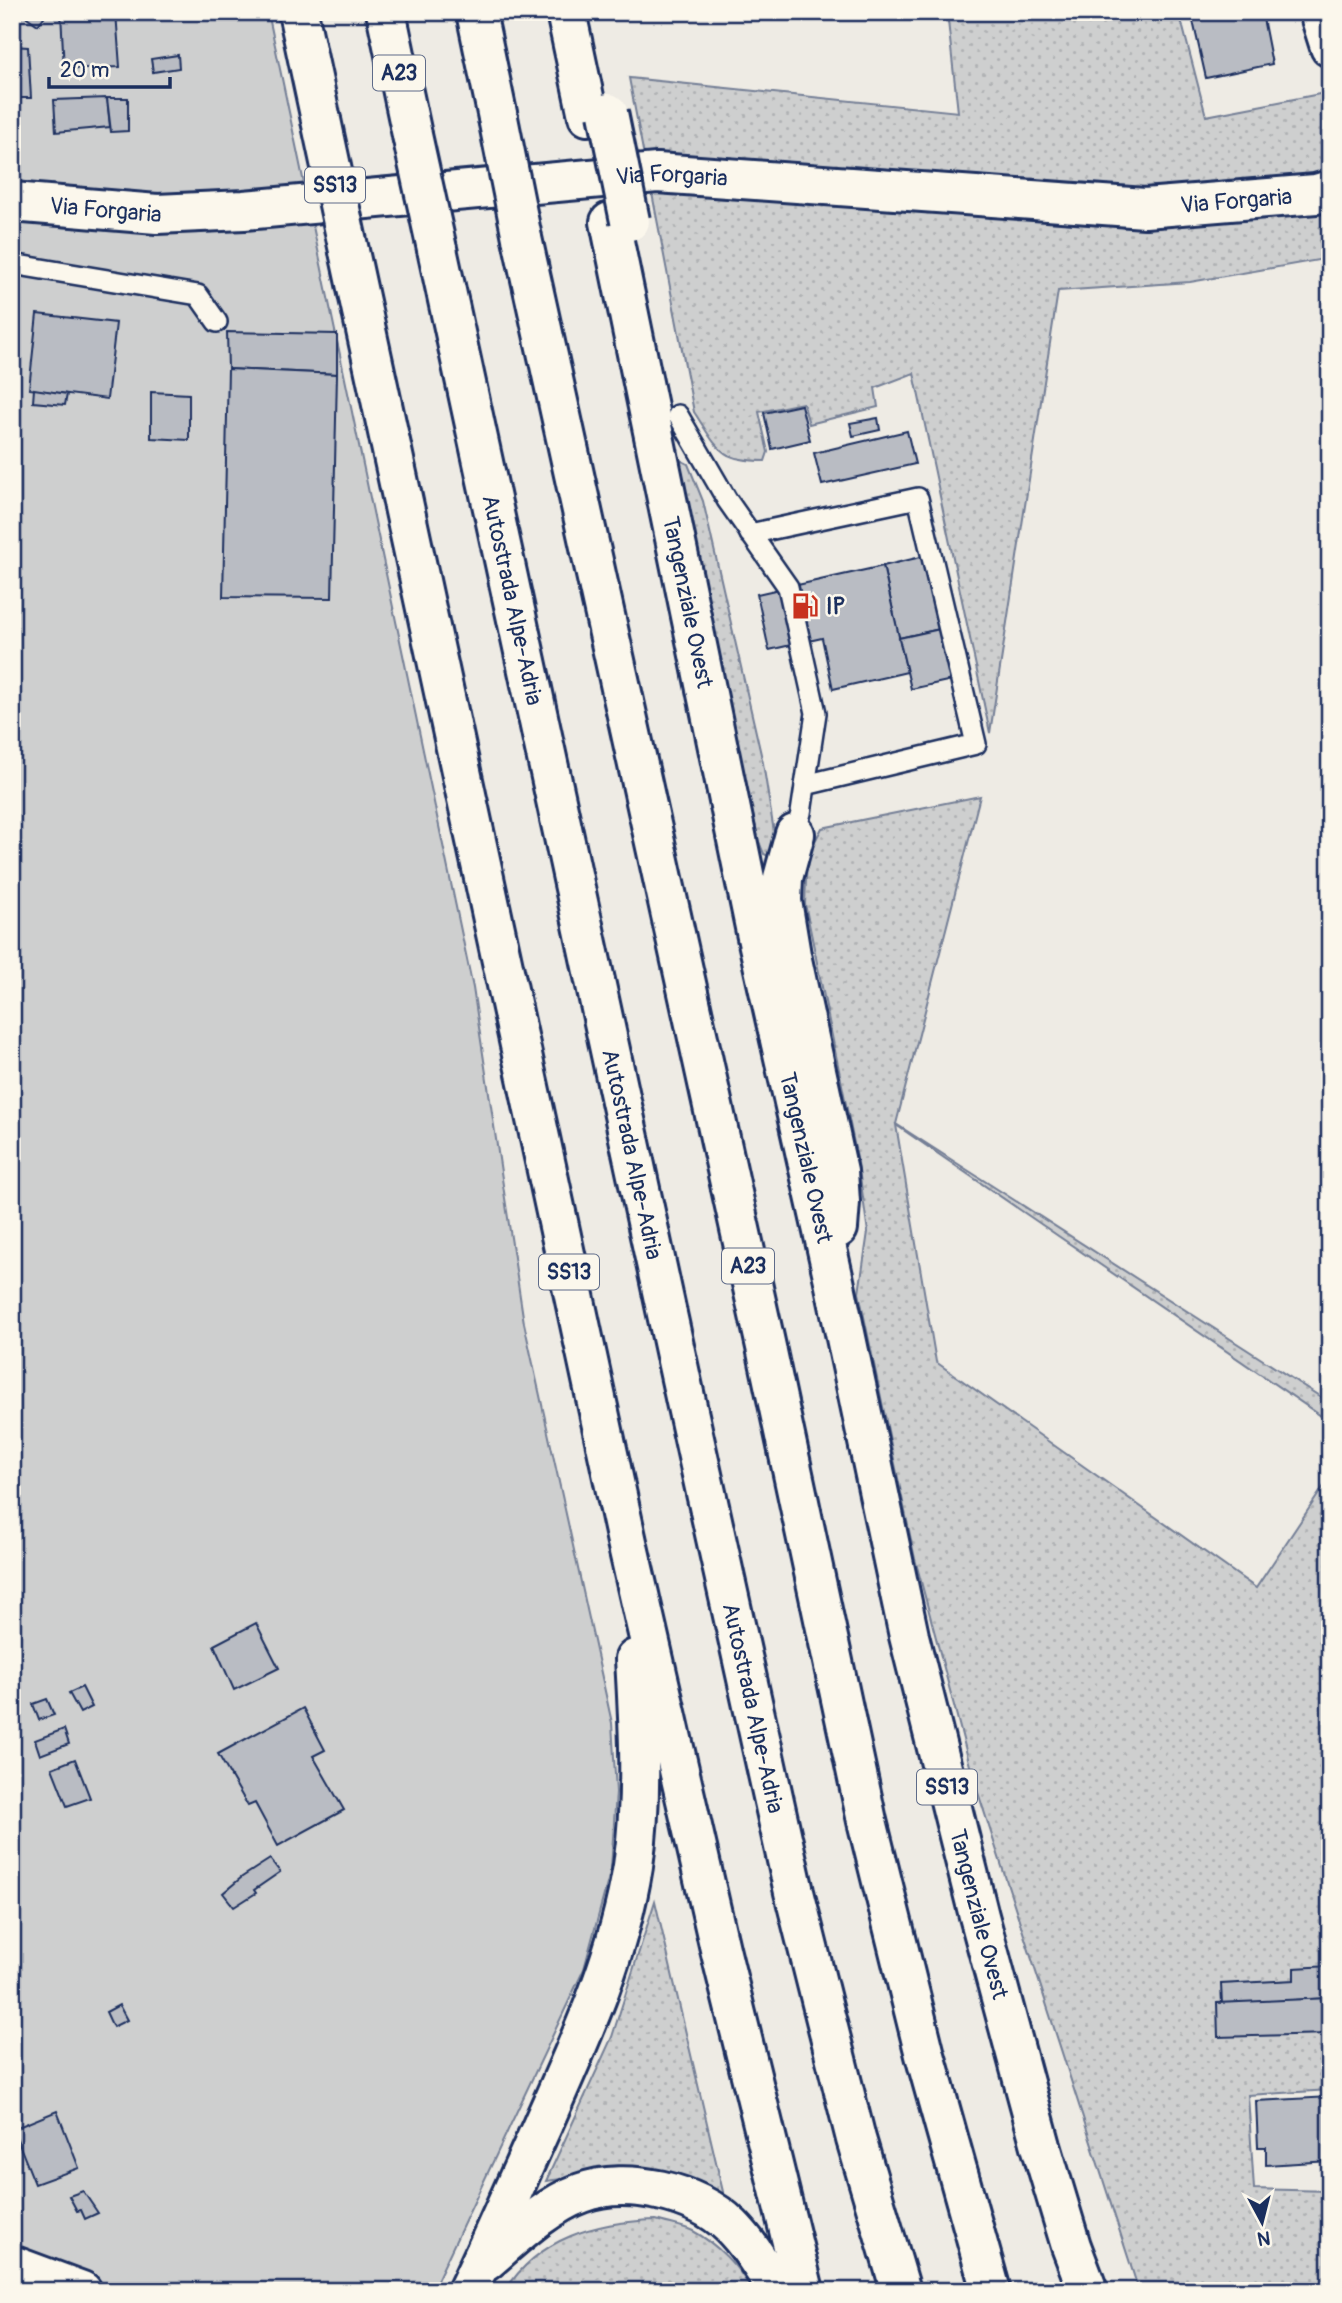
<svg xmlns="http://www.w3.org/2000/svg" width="1342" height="2303" font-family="Pangolin,sans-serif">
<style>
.grass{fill:url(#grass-dots);stroke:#747f96;stroke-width:2}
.park{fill:#cecfcf;stroke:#747f96;stroke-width:2}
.building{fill:#b9bcc3;stroke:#1b2f5e;stroke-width:2}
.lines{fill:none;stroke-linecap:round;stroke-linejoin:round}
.service-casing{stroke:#1b2f5e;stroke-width:24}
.minor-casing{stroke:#1b2f5e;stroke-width:44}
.trunk-casing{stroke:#1b2f5e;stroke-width:44}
.motorway-casing{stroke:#1b2f5e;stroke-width:44}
.service{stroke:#fbf7ec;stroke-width:19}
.minor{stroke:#fbf7ec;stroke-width:38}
.trunk{stroke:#fbf7ec;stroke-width:38}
.motorway{stroke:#fbf7ec;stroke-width:38}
.trunk-bridge-casing{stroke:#1b2f5e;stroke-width:44;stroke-linecap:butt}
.motorway-bridge-casing{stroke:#1b2f5e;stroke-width:44;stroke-linecap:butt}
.trunk-bridge{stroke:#fbf7ec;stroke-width:38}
.motorway-bridge{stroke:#fbf7ec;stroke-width:38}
.labels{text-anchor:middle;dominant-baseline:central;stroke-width:5;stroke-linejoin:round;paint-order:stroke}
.shield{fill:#fbf7ec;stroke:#5e6b89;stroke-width:2}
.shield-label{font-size:21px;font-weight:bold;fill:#1b2f5e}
.street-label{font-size:23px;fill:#1b2f5e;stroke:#fbf7ec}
.poi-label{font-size:23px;font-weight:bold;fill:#1b2f5e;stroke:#fbf7ec;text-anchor:start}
</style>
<defs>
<pattern id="grass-dots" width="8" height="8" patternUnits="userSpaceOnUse" patternTransform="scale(1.75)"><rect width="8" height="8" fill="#cecfcf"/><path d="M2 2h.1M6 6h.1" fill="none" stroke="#b0b2b4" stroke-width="1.8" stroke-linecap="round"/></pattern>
</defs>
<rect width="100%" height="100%" fill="#eeebe4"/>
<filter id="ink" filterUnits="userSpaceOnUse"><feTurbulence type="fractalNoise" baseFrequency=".0143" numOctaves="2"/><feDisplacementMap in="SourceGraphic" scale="14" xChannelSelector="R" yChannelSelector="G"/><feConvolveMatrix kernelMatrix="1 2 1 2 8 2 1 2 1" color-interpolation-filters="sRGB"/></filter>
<g filter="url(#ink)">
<g class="grass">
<path d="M947 12H1179L1206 116 1330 92V171L1316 175 1147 191 644 156 629 78 958 112Z"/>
<path d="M651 188 1330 209V258L1190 282 1058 291 990 733 914 373 875 388 878 407 809 424 803 403 759 412 768 452 765 461C718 461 718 448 694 412Z"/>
<path d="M674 457 688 464 703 501 763 763 775 838 771 857 764 854 759 842Z"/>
<path d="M980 796 896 1124 1330 1403V1422L896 1125 936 1362 1256 1588 1330 1477V2090L1248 2095 1254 2189 1330 2191V2291H1139L973 1777 915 1559 859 1293 868 1232 858 1163 805 904 807 856 822 828Z"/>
<path d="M655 1901 724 2196 676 2175 615 2172 546 2181 612 2037Z"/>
<path d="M656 2220C668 2224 683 2226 693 2231 717 2244 739 2267 752 2291H505C539 2237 596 2222 656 2220Z"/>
</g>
<path class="park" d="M12 12H268L473 988 524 1323 612 1723 616 1792 611 1869 584 1969 432 2291H12Z"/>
<g class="building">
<path d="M20 12H44L46 14 38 25Z"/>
<path d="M116 12 120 67 64 69 61 13Z"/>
<path d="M1191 12H1245L1246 16 1262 13 1272 64 1206 78Z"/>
<path d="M12 46 28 47 31 98H12Z"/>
<path d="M178 55 179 68 153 72 151 59Z"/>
<path d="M107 98 110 127 56 132 54 100Z"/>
<path d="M107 98H128V131L111 132Z"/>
<path d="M37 314 116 323 107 399 29 389Z"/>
<path d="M227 332 337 334V374L228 369Z"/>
<path d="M228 369 337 374 332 598 223 597Z"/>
<path d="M34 389 67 394 65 405 33 402Z"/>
<path d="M151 392 189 394V440L151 438Z"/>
<path d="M801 405 810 440 772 449 764 413Z"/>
<path d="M878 418 880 430 853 436 850 423Z"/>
<path d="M907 431 915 464 822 485 814 453Z"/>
<path d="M925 556 940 629 899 638 883 566Z"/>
<path d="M883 566 907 672 833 689 822 638 769 650 757 594Z"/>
<path d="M940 629 952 680 911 689 899 638Z"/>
<path d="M256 1623 279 1668 234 1690 214 1645Z"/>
<path d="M82 1687 92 1707 80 1713 69 1693Z"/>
<path d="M47 1699 54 1715 39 1720 33 1704Z"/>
<path d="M303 1708 325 1750 313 1756 344 1810 278 1846 255 1803 248 1806 218 1754Z"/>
<path d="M64 1729 69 1744 40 1755 35 1740Z"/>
<path d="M75 1759 90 1798 67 1806 52 1768Z"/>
<path d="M270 1859 280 1872 254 1890 256 1893 234 1907 223 1893 242 1877Z"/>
<path d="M1330 1966V1998L1222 2004 1221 1984 1294 1980V1968Z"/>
<path d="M1330 1998V2034L1218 2037 1217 2003Z"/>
<path d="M119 2005 127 2020 113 2027 106 2012Z"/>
<path d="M1330 2097V2161L1266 2165V2147H1258L1256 2101Z"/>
<path d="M57 2111 79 2168 35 2184 13 2129Z"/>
<path d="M83 2191 98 2213 85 2219 81 2210 77 2211 69 2196Z"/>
</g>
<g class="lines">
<g class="service-casing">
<g id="service">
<path d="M12 264 198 295 217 322"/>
<path d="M678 415 727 500 788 587 816 713 801 813 795 834"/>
<path d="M750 534 918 498 976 744 805 785"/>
</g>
</g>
<g class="minor-casing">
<g id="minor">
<path d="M1319 12 1330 47"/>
<path id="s1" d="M12 202 157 214 244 210 657 173 1145 208 1316 194 1330 190"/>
<path d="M12 2265 82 2291"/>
</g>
</g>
<g class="trunk-casing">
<g id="trunk">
<path d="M298 12 321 120"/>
<path d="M566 12 588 116"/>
<path id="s2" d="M610 222 757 937 833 1276 909 1636 979 1916 1041 2146 1071 2246 1088 2291"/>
<path d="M349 251 627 1542 720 1949 804 2291"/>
<path d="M795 834 783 878 782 901 791 955 838 1172 840 1202 838 1228"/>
<path d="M486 2261C513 2238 547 2205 581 2193 626 2176 697 2192 731 2226 750 2245 763 2268 778 2291"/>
<path d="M467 2291C493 2237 517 2181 542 2126 580 2040 618 1960 633 1866 643 1798 639 1727 635 1659"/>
</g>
</g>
<g class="motorway-casing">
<g id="motorway">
<path d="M386 12 412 135"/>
<path d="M476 12 498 118"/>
<path d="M522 238 766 1347 867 1821 925 2055 991 2291"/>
<path id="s3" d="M437 249 686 1402 794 1892 856 2139 901 2291"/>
</g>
</g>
<use href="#service" class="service"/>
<use href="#minor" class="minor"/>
<use href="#trunk" class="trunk"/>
<use href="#motorway" class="motorway"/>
<g class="trunk-bridge-casing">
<g id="trunk-bridge">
<path d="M608 113 630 221"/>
<path d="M321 120 349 251"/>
</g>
</g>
<g class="motorway-bridge-casing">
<g id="motorway-bridge">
<path d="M498 118 522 238"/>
<path d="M412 135 437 249"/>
</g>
</g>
<use href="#trunk-bridge" class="trunk-bridge"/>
<use href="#motorway-bridge" class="motorway-bridge"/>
</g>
</g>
<defs>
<g id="fuel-bare" transform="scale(2.1)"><path d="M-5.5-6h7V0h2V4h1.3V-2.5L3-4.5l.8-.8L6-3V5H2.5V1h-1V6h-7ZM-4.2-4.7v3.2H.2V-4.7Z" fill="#c8321e" stroke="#fbf7ec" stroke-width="2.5" paint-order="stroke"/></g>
</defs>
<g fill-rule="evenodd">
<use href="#fuel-bare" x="805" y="606"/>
</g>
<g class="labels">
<g class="shield">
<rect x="373" y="55.5" width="52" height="35" rx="5"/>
<rect x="305" y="167.5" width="60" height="35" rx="5"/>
<rect x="722" y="1248.5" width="52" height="35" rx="5"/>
<rect x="539" y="1254.5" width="60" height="35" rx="5"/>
<rect x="917" y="1769.5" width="60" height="35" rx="5"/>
</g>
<g class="shield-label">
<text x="399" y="73">A23</text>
<text x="335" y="185">SS13</text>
<text x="748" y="1266">A23</text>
<text x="569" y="1272">SS13</text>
<text x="947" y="1787">SS13</text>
</g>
<g class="street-label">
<text stroke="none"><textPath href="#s1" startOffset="662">Via Forgaria</textPath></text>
<text stroke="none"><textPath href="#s1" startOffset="1228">Via Forgaria</textPath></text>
<text stroke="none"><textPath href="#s1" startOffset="94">Via Forgaria</textPath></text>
<text stroke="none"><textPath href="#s3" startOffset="359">Autostrada Alpe-Adria</textPath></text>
<text stroke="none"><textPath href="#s2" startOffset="388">Tangenziale Ovest</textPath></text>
<text stroke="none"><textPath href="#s3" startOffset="926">Autostrada Alpe-Adria</textPath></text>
<text stroke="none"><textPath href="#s2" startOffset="956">Tangenziale Ovest</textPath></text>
<text stroke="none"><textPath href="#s3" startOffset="1493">Autostrada Alpe-Adria</textPath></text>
<text stroke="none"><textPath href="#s2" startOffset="1732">Tangenziale Ovest</textPath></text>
</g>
<g class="poi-label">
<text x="826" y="606">IP</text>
</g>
</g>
<rect width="1342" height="2303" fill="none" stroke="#fbf7ec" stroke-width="42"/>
<rect x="21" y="21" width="1300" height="2261" fill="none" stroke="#1b2f5e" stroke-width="2.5" filter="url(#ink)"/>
<g transform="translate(1262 2222) rotate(173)" stroke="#fbf7ec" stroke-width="5" paint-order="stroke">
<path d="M0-5L12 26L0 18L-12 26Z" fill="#1b2f5e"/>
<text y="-10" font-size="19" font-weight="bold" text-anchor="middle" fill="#1b2f5e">N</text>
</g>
<path d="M49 77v10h121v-10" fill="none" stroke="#1b2f5e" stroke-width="3.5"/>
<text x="60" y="77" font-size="21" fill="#1b2f5e" stroke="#fbf7ec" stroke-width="5" paint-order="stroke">20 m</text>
</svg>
